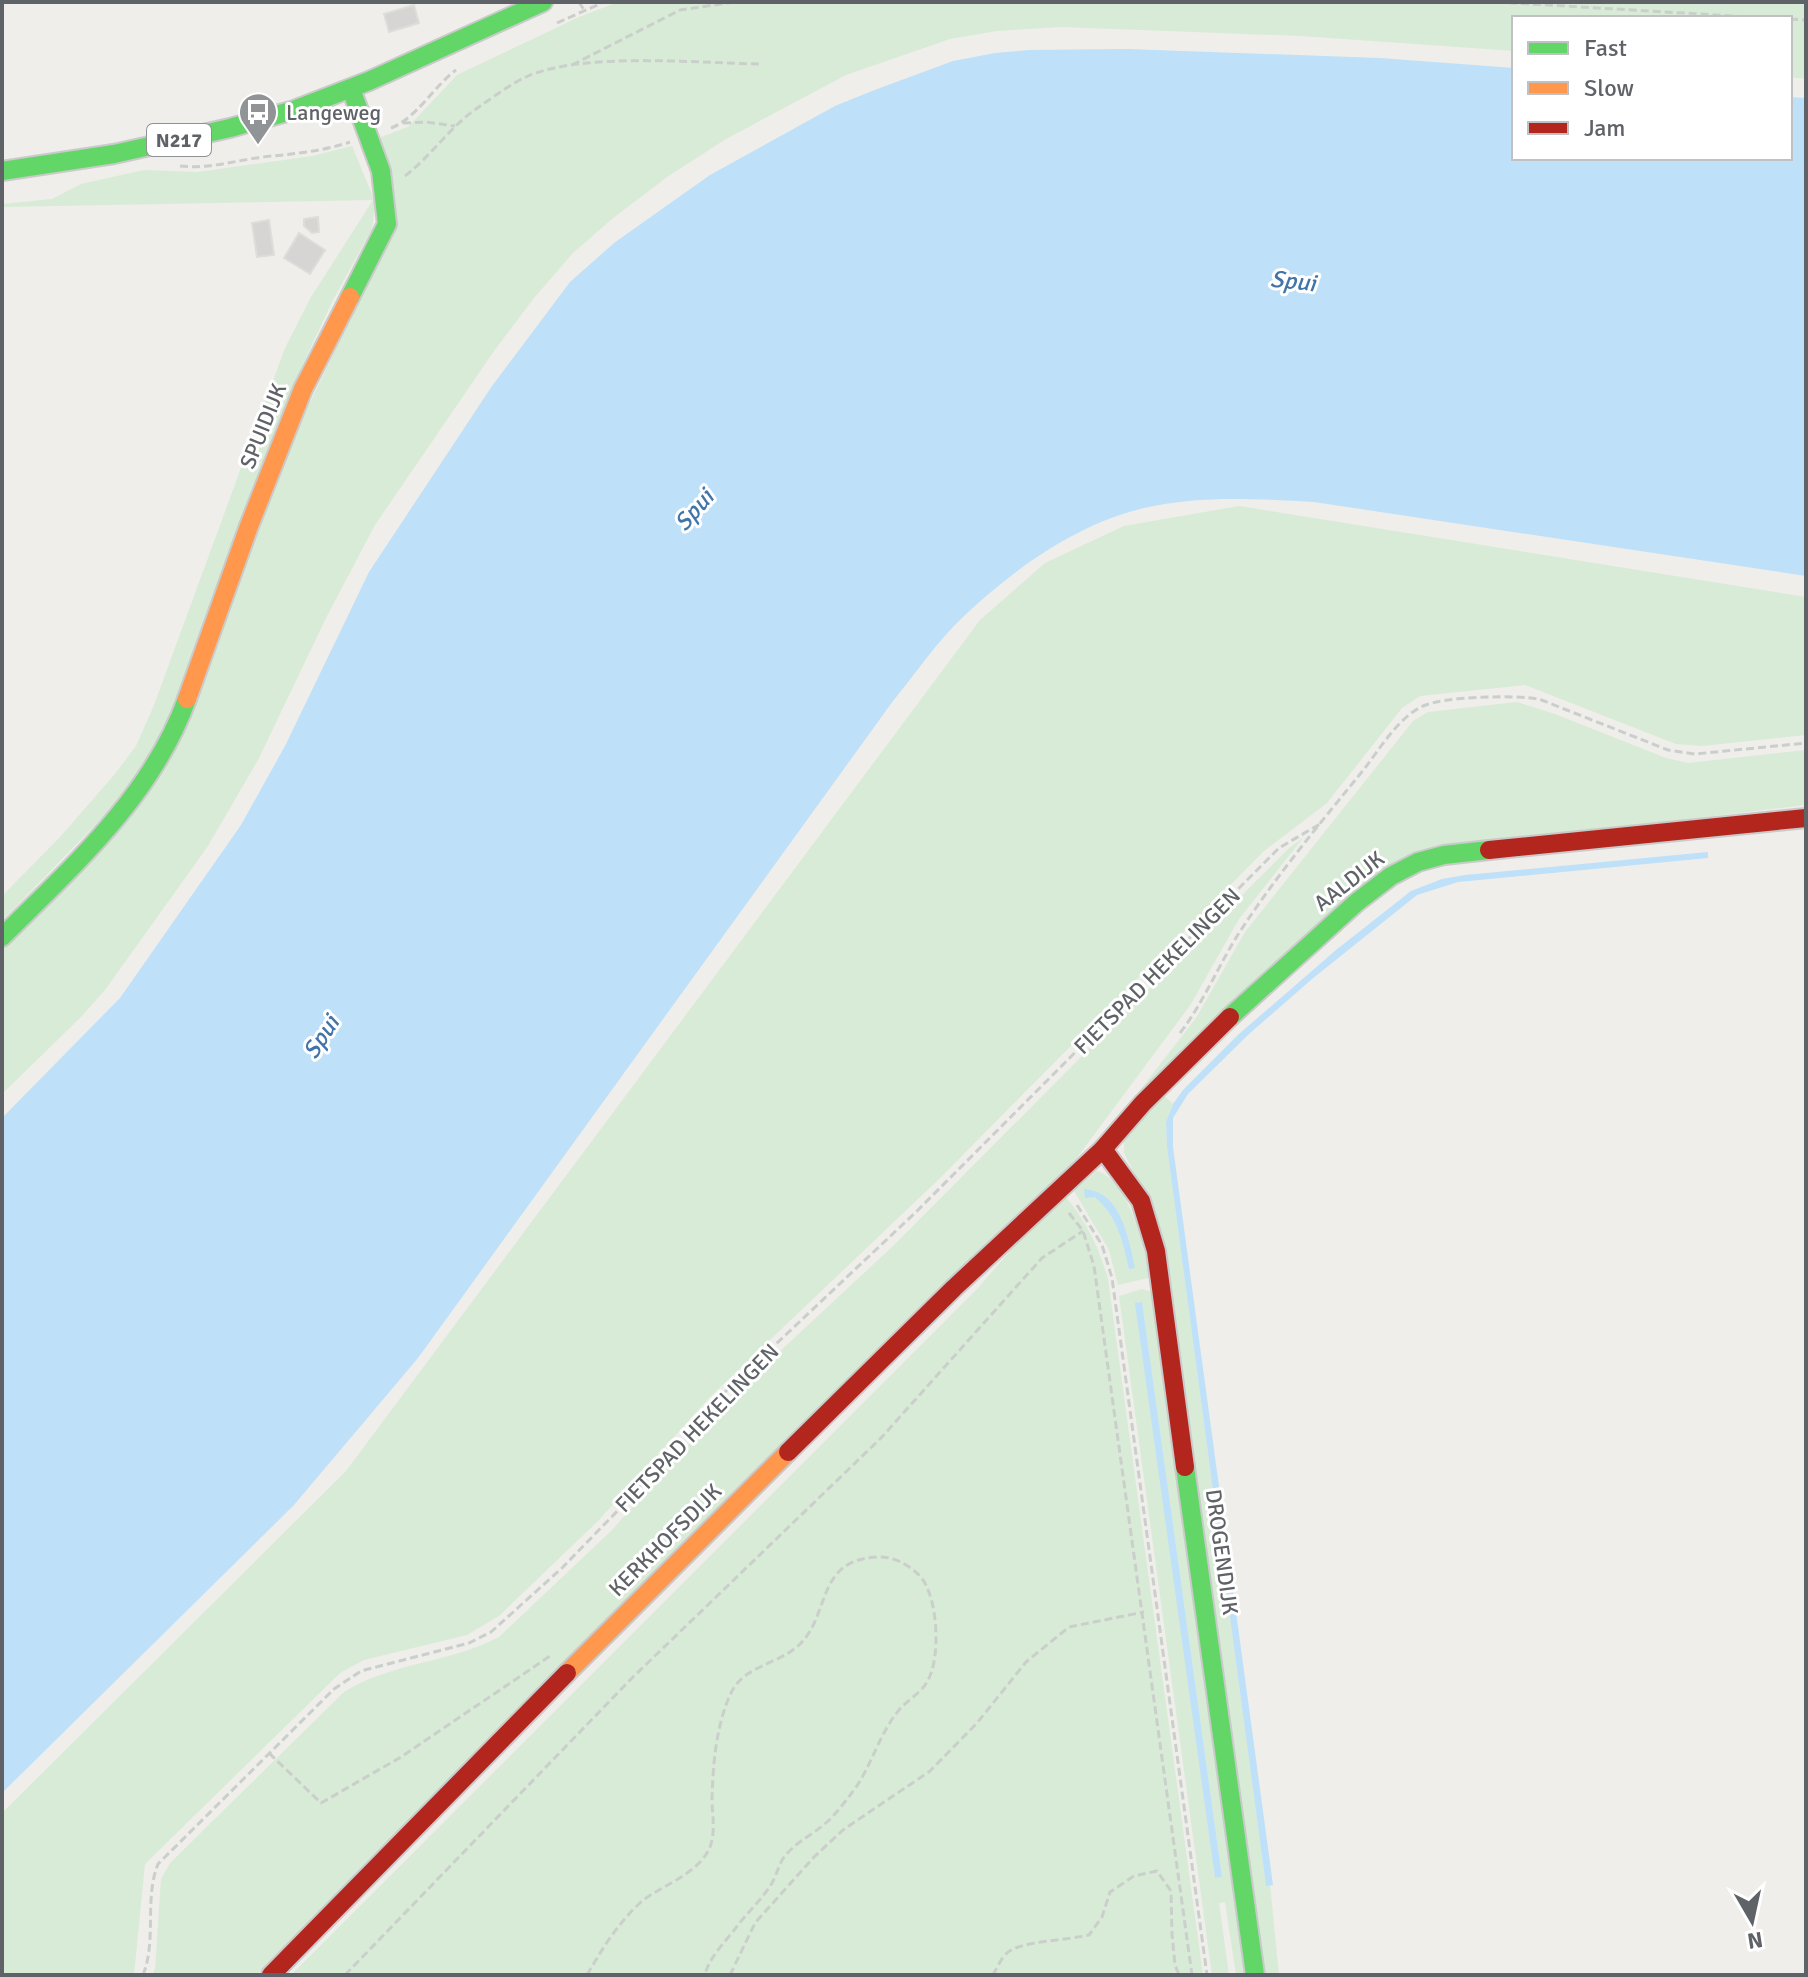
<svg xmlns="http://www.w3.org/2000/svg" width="1808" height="1977" font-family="Signika,sans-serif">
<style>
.green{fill:#d8ebd6;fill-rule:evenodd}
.water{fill:#bfe0f9}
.building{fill:#d6d5d3;stroke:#deddd9;stroke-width:2}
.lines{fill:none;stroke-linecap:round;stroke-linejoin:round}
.fast-casing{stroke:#cacacb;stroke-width:22}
.slow-casing{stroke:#cacacb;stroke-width:22}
.jam-casing{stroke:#cacacb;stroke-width:22}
.path{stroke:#cacfcc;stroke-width:3;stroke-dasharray:8 4;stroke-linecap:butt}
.fast{stroke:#63d668;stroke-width:18}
.slow{stroke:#ff974d;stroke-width:18}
.jam{stroke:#b3261e;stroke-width:18}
.labels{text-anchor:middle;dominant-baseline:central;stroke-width:6;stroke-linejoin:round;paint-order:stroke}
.shield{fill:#fff;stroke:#8f9295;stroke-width:2}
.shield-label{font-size:20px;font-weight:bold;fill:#5f6368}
.poi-label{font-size:22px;fill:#5f6368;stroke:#fff;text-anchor:start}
.street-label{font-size:22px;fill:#5f6368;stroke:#fff}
.water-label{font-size:24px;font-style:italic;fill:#4174aa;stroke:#fff}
</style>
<rect width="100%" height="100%" fill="#efeeea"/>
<g class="green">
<path d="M618 2H1806V79L1790 77V18H1514V51L1301 36 1061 27 997 31 950 39 846 75 726 139 667 177 612 219 573 253 534 298 494 351 375 525 327 616 259 758 208 846 105 990 82 1016 2 1094V944L142 802 304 415 378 261 381 137 408 127 457 75 579 17Z"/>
<path d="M352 146 371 192 375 206 372 229 333 300 302 366 161 737 130 789 2 921V896L60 837 114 775 136 746 154 705 285 348 311 297 373 200 2 207V204L52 199 81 184 144 170 198 172 312 156Z"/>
<path d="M1239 506 1806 597V735L1702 746 1676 744 1525 685 1420 696 1402 708 1327 803 1264 851 938 1180 710 1397 598 1521 499 1616 467 1635 364 1660 340 1673 145 1864 134 1975H2V1813L346 1471 980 620 1045 563 1124 526Z"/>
<path d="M1517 702 1555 714 1666 758 1688 763 1806 750V805L1421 851 1130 1103 1196 1018 1245 932 1413 721 1428 712Z"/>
<path d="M1303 838 1239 919 1191 1004 1076 1159 256 1975H152L155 1969 161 1879 170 1863 344 1692C392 1662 450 1663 499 1637L611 1531 731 1397 894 1245 1289 848Z"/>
<path d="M1162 1094 1173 1104 1166 1122 1167 1147 1266 1885H1270L1279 1975H1263L1150 1205 1124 1153V1141Z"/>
<path d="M1097 1171C1131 1182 1142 1246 1152 1277L1118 1285 1109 1250 1074 1191Z"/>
<path d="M1064 1195C1086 1220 1099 1248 1108 1279L1203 1975H291L979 1287 1057 1196Z"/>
<path d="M1142 1289 1154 1293 1247 1975H1236L1225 1902 1219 1903 1229 1975H1212L1119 1296ZM1141 1302 1142 1303 1222 1877H1215L1136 1303Z"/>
</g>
<g class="water">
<path d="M1128 49 1380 58 1514 68V158H1790V97L1806 98V576L1314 502C1258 499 1199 495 1144 508 1076 524 1014 569 964 616 937 641 916 673 893 701L418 1358 294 1505 2 1793V1118L120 998 241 825 285 746 369 572 492 386 570 282 614 243 710 175 835 106 872 91 953 61 995 53 1029 50Z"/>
<path d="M1708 852V858L1458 882 1417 895 1312 979 1249 1034 1188 1094 1173 1118V1147L1273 1885 1266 1886 1167 1147 1166 1122 1173 1104 1183 1090 1239 1034 1336 950 1411 891 1442 879 1465 875Z"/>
<path d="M1084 1189C1121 1191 1129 1239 1135 1268L1129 1269C1123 1241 1117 1216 1095 1197L1085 1198Z"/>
<path d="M1142 1302 1222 1877 1215 1878 1135 1303Z"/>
</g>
<g class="building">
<path d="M414 5 419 23 389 32 384 14Z"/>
<path d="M318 217 319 232 312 233 304 226V219Z"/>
<path d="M269 220 274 255 257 257 252 223Z"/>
<path d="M299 233 325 250 310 274 284 258Z"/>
</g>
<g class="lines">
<g class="fast-casing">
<g id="fast">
<path d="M2 171 114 154 230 128 294 110 369 81 543 2"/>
<path d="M350 297 387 224 381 171 351 89"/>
<path d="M2 937C73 866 152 796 187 699"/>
<path d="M1230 1017 1357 902 1391 876 1418 862 1444 855 1489 850"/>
<path d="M1185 1467 1255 1975"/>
</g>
</g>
<g class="slow-casing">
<g id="slow">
<path d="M187 699 249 526 303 389 350 297"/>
<path d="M567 1673 788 1452"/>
</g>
</g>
<g class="jam-casing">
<g id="jam">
<path d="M1489 850 1806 818"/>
<path d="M1103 1149 1141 1201 1156 1251 1185 1467"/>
<path d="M788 1452 954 1288 1103 1149 1143 1103 1230 1017"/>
<path d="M271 1975 567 1673"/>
</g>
</g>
<g class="path">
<path d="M579 2 584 10"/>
<path d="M1497 2 1767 18"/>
<path d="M1790 19 1806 20"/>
<path d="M557 23 604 2"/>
<path d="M572 65 680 10 735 2"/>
<path d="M403 123 426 122 455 126"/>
<path d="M391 128C417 118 433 87 456 70"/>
<path d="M180 166C208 169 234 161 262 157 292 154 320 152 350 142"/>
<path d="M405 176C431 156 449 128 476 109 492 98 510 84 528 76 584 52 697 63 759 64"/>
<path d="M1180 1033C1204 1002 1218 966 1239 933 1276 876 1322 821 1365 768 1381 747 1399 717 1423 706 1447 696 1513 695 1539 699L1668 750 1695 754 1806 743"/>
<path d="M1077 1205 1102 1245 1112 1278 1207 1975"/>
<path d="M1069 1213 1083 1231 1094 1266 1192 1975"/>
<path d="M269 1753 321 1803 401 1757 550 1656"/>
<path d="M143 1975C157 1940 144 1899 158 1864L334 1689 361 1671 469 1643 491 1632 562 1568 629 1499 725 1392 917 1211 1279 848 1320 824"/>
<path d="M345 1975 631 1679 881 1438 1042 1258 1083 1231"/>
<path d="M587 1975C602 1949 618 1923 641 1902 660 1886 699 1874 710 1847 716 1830 712 1816 712 1799 713 1764 716 1725 731 1693 743 1666 779 1664 799 1645 831 1615 815 1560 877 1557 894 1556 909 1565 920 1576 938 1596 941 1657 928 1680 922 1693 907 1700 899 1710 878 1735 871 1769 851 1794 844 1803 836 1814 827 1822 814 1834 797 1841 785 1856 779 1863 777 1874 772 1883 763 1898 749 1911 738 1925 728 1939 708 1958 705 1975"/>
<path d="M730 1975 755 1923 814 1857 843 1830 930 1771 977 1723 1026 1662 1069 1627 1144 1612"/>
<path d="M993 1975C997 1968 1001 1958 1007 1953 1019 1941 1070 1940 1089 1935L1102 1917 1110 1892 1134 1876 1157 1871 1171 1891 1172 1934 1175 1965 1179 1975"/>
</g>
<use href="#fast" class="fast"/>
<use href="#slow" class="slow"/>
<use href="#jam" class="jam"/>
</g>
<defs>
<g id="bus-pin" transform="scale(2)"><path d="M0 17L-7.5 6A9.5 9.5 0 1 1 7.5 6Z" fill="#919496" stroke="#fff"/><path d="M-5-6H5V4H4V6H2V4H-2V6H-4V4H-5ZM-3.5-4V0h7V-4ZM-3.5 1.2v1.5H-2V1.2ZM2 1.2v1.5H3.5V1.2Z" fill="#fff"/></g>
</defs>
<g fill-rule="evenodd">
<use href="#bus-pin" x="258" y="112"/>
</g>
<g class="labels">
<rect class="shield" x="147" y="124" width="64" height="32" rx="6"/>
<g class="shield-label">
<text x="179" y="140">N217</text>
</g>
<g class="poi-label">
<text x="286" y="112">Langeweg</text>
</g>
<g class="street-label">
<text transform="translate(263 426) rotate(-68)">SPUIDIJK</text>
<text transform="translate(1349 881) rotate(-38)">AALDIJK</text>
<text transform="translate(1157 971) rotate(-45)">FIETSPAD HEKELINGEN</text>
<text transform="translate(697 1428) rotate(-46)">FIETSPAD HEKELINGEN</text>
<text transform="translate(665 1540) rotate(-45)">KERKHOFSDIJK</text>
<text transform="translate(1222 1552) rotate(82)">DROGENDIJK</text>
</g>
<g class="water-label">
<text transform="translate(1293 281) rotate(6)">Spui</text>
<text transform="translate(694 510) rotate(-49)">Spui</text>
<text transform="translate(321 1037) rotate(-57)">Spui</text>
</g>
</g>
<rect width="1808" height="1977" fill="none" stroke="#5f6368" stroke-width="8"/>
<rect x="1512" y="16" width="280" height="144" fill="#ffffff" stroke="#bfc1c3" stroke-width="2"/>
<rect x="1528" y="42" width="40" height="12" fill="#63d668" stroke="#bfc1c3" stroke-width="2"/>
<text x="1584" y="56" font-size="24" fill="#5f6368">Fast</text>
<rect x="1528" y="82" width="40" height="12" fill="#ff974d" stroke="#bfc1c3" stroke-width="2"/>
<text x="1584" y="96" font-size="24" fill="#5f6368">Slow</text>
<rect x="1528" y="122" width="40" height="12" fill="#b3261e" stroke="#bfc1c3" stroke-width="2"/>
<text x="1584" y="136" font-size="24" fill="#5f6368">Jam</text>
<g transform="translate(1752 1921) rotate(171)" stroke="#ffffff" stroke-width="6" paint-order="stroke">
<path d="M0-6L14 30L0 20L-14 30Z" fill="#5f6368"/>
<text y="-12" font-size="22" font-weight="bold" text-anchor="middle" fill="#5f6368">N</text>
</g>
</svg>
